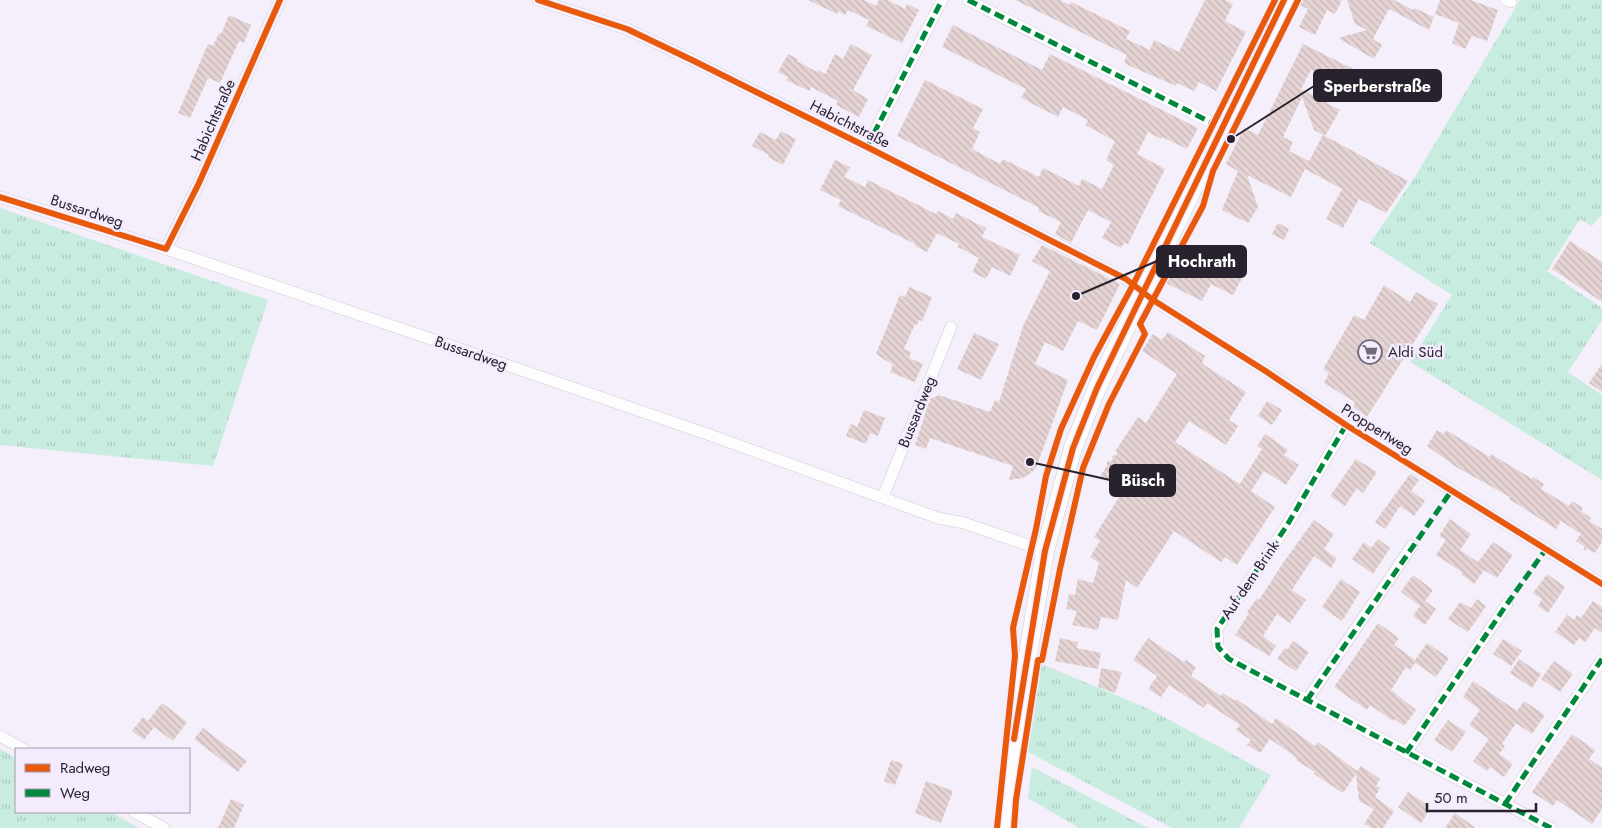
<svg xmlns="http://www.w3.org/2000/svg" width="1602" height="828" font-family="Jost,sans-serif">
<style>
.grass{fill:url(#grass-tufts)}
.building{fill:url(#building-back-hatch)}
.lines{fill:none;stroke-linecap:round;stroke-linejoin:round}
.street-casing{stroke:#cfcad5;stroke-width:12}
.primary-casing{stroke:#cfcad5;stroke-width:19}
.street{stroke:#fdfdfe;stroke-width:11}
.primary{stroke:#fdfdfe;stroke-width:18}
.quiet{stroke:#00873e;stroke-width:5;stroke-dasharray:10 5;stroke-linecap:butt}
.cycleway-casing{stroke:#f4ebfe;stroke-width:9}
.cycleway{stroke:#e8590c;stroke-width:6}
.labels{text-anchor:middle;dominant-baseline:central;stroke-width:5;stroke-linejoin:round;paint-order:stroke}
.street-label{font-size:15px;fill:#27222d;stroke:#f4ebfe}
.poi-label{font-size:15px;fill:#27222d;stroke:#f4ebfe;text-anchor:start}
.leader{fill:none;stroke:#27222d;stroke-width:2}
.callout-dot{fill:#27222d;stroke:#f4ebfe;stroke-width:2}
.callout{fill:#27222d;stroke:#27222d;stroke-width:2}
.callout-label{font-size:16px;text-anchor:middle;font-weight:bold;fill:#fff}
</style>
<defs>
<pattern id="grass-tufts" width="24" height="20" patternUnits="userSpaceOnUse" patternTransform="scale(1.25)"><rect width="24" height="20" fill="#c9ece0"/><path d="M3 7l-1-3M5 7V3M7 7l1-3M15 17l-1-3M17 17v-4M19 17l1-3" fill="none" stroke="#adcac0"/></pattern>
<pattern id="building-back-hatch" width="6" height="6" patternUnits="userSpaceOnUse" patternTransform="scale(1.25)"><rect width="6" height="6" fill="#e6d4d5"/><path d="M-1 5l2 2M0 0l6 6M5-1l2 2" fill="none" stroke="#c5b6b7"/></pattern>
</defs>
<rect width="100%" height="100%" fill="#f4effa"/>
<g class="grass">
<path d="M1520 0H1602V214L1592 226 1580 219 1547 271 1602 308V320L1568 372 1602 395V480L1410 362 1452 295 1370 243 1415 177Z"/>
<path d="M0 208 268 300 213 466 0 445Z"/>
<path d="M1039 663 1149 709 1271 775 1239 828H1172L1028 752Z"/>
<path d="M0 749 16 758V812H111L139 828H0Z"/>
<path d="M1032 767 1148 828H1079L1028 798Z"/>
</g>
<g class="building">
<path d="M808 0H864L876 6 879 0H888L905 9 907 4 919 10 902 43 866 26 869 20 848 10 845 15 838 11 837 14Z"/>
<path d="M1015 0H1060L1070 5 1071 2 1130 31 1126 39 1150 50 1154 40 1179 52 1205 0H1225L1233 4 1225 21 1246 32 1216 91 1199 82 1194 91 1177 83 1176 86 1128 65 1124 62 1127 55Z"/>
<path d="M1295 0H1342L1335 14 1327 10 1315 35 1299 27 1308 9 1294 2Z"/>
<path d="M1347 0H1394L1413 10 1414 8 1434 17 1429 30 1389 9 1373 39 1382 45 1374 59 1338 38 1367 30 1355 24Z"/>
<path d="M1440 0H1471L1498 10 1487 41 1472 36 1465 49 1452 43 1459 23 1435 14Z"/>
<path d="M229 15 251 25 244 43 239 41 220 83 208 78 190 118 178 113 208 44 213 46 219 33 221 34Z"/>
<path d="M953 25 1042 70 1050 54 1198 128 1187 149 1162 137 1161 139 1148 132 1137 154 1165 169 1128 244 1124 243 1121 248 1102 238 1111 222 1088 210 1071 243 1055 234 1061 222 1038 211 1039 208 1034 205 897 136 925 80 983 109 973 128 980 132 972 149 1000 164 1003 159 1039 177 1043 168 1079 186 1082 179 1102 189 1114 165 1106 160 1115 141 1085 125 1088 120 1063 107 1058 117 1021 98 1026 89 942 47Z"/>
<path d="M851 44 872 55 853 90 868 99 859 117 836 105 838 101 811 87 809 91 786 80 788 77 778 72 788 54 798 59 797 61 817 72 818 70 825 74 835 54 843 59Z"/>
<path d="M1303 44 1355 70 1346 87 1311 70 1301 89 1340 110 1325 136 1314 130 1302 97 1283 137 1293 142 1289 151 1309 161 1307 165 1323 135 1408 181 1386 213 1359 199 1343 228 1326 219 1342 189 1305 169 1291 197 1247 175 1258 207 1248 223 1222 210 1238 171 1226 164 1244 128 1258 135Z"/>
<path d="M781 131 796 139 783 165 768 157 769 155 752 146 760 132 776 140Z"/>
<path d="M835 160 850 167 844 177 865 187 868 180 936 214 938 211 953 219 956 213 986 228 982 237 1020 255 1010 276 992 267 986 279 972 272 979 258 958 247 959 244 937 233 927 252 915 246V244L838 206 841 200 820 190Z"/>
<path d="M1278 223 1289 229 1284 240 1272 234Z"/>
<path d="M1570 241 1602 262V302L1552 269Z"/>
<path d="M1042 245 1120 284 1097 330 1078 321 1063 351 1045 342 1035 364 1068 380 1036 468 1031 473 1023 478 1009 480 1013 466 930 438 926 449 915 445 930 399 939 395 990 412 995 400 999 402 1023 326 1050 271 1032 261Z"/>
<path d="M1177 261 1196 270 1199 264 1227 278 1230 272 1242 278 1233 295 1211 284 1202 301 1166 283Z"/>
<path d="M1384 285 1410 302 1416 292 1438 304 1367 417 1353 407 1355 402 1324 383 1329 373 1323 369 1354 315 1364 320Z"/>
<path d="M909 287 932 297 922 321 919 320 917 325 915 324 904 349 911 352 909 358 923 364 915 382 890 372 893 365 876 354 900 295 905 297Z"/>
<path d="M1168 332 1205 356 1202 362 1204 365 1246 392 1229 420 1238 426 1226 445 1189 421 1175 442 1240 484 1262 449 1257 446 1265 434 1288 450 1284 455 1299 465 1286 485 1264 471 1251 491 1275 507 1237 565 1225 557 1221 562 1174 531 1137 588 1126 580 1118 620 1101 617 1098 630 1072 625 1077 611 1066 609 1069 594 1075 595 1078 579 1093 583 1099 563 1090 557 1100 541 1094 537 1123 491 1100 476 1107 466V462L1113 460 1112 456 1117 455 1116 450 1138 417 1146 423 1177 374 1142 351 1153 334 1162 340Z"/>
<path d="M974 333 999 344 981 380 957 369Z"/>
<path d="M1602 364V392L1589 383Z"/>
<path d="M1267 401 1282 410 1272 425 1258 416Z"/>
<path d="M864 410 885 418 878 436 870 433 866 444 846 436 851 424 857 427Z"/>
<path d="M1437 430 1444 434 1446 430 1490 457 1491 454 1532 479 1533 477 1544 484 1541 489 1569 506 1572 501 1583 508 1581 511 1591 518 1589 521 1602 529V542L1595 553 1588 549 1584 550V546L1576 541 1581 534 1561 521 1556 529 1509 499 1510 497 1458 468 1427 446Z"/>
<path d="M1356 459 1377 472 1363 493 1357 488 1345 506 1330 496Z"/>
<path d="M1410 474 1419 480 1411 491 1425 501 1414 516 1400 506 1385 529 1375 522Z"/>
<path d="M1450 519 1471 534 1460 550 1478 562 1493 542 1513 555 1497 578 1484 570 1474 584 1461 574 1462 572 1436 555 1446 540 1439 536Z"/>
<path d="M1314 520 1334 534 1324 549 1337 558 1331 568 1314 556 1292 590 1306 600 1290 623 1277 614 1263 636 1276 646 1269 656 1235 635 1249 613 1247 612 1257 598 1259 600 1283 563Z"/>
<path d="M1378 539 1390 548 1373 574 1352 559 1364 542 1371 548Z"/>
<path d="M1547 574 1565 587 1548 613 1538 606 1542 599 1533 593Z"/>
<path d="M1413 575 1433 590 1425 601 1436 609 1425 625 1413 616 1420 606 1401 592Z"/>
<path d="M1341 579 1360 592 1342 621 1322 607Z"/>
<path d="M1477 599 1486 606 1468 632 1448 619 1460 602 1471 608Z"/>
<path d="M1593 601 1602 607V633L1595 628 1585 642 1579 638 1574 645 1555 632 1567 615 1574 620 1577 615 1581 618Z"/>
<path d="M1378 623 1399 638 1394 645 1415 660 1427 643 1449 658 1436 677 1415 663 1410 670 1406 667 1391 690 1416 710 1404 726 1394 719 1393 721 1370 705 1367 710 1334 687Z"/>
<path d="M1060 638 1078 642 1077 648 1101 653 1098 669 1055 661Z"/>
<path d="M1148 638 1184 662 1186 660 1196 667 1191 676 1221 696 1223 693 1235 701 1236 699 1272 724 1276 718 1315 746 1318 742 1357 771 1361 766 1380 779 1376 786 1380 788 1375 797 1394 811 1383 828H1372L1364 824 1374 809 1359 801 1356 774 1343 793 1314 774 1315 772 1296 760 1297 758 1270 739 1260 753 1247 745 1251 740 1236 730 1240 725 1207 703 1204 708 1169 685 1161 697 1148 689 1157 676 1133 660Z"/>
<path d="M1503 639 1522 651 1511 666 1493 654Z"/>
<path d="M1293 641 1309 652 1296 671 1277 659 1285 648 1287 650Z"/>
<path d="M1519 659 1541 674 1532 688 1510 673Z"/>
<path d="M1554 661 1573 674 1560 692 1541 679Z"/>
<path d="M1101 668 1122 672 1115 693 1098 687Z"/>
<path d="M1473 681 1517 711 1524 701 1545 715 1532 734 1516 723 1502 744 1505 746 1499 754 1513 764 1504 777 1490 767 1487 771 1473 761 1489 739 1469 725 1480 710 1463 697Z"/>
<path d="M162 703 187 722 173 741 154 727 144 740 132 731 143 717 148 721Z"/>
<path d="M1448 720 1466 732 1452 752 1434 740Z"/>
<path d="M203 728 247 761 238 772 194 739Z"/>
<path d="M1572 734 1595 750 1589 759 1602 768V809L1592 824 1557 800 1553 806 1532 792Z"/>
<path d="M891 760 903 764 895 785 884 781Z"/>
<path d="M926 781 953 791 941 823 915 813Z"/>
<path d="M1408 792 1429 806 1426 811 1428 812 1421 823 1398 807Z"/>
<path d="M231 799 244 805 234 828H218Z"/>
<path d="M1455 813 1476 828H1445Z"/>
</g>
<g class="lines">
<g class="street-casing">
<g id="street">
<path d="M538 0 627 29 694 61 867 147 1126 279 1153 300 1267 372 1346 425 1602 584"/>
<path d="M968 0 1222 128"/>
<path d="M1506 0 1511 2"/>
<path d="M867 147 942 0"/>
<path d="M0 197 166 249 428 338 710 435 938 518 964 523 1045 551"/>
<path d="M166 249 199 183 280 0"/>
<path d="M1346 425 1286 527 1217 629 1218 647 1229 659 1551 828"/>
<path d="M883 497 951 327"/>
<path d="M1307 700 1412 546"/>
<path d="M0 736 23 749"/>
<path d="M1406 753 1507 604"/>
<path d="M1505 804 1601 661"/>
<path d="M134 812 164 828"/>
</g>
</g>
<g class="primary-casing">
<path id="primary" d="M1003 828 1012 752 1045 551 1073 448 1097 388 1284 0"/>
</g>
<use href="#street" class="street"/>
<use href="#primary" class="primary"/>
<g class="quiet">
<path d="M968 0 1216 125"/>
<path d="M867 147 942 0"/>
<path d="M1346 425 1286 527 1217 629 1218 647 1229 659 1551 828"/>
<path d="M1307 700 1452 490"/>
<path d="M1406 753 1507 604 1546 549"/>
<path d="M1505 804 1602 659"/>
</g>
<g class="cycleway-casing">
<g id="cycleway">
<path d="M538 0 627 29 694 61 867 147 1126 279 1153 300 1267 372 1346 425 1602 584"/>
<path d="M0 197 166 249 199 183 280 0"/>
<path d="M1014 739 1045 551 1073 448 1097 388 1284 0"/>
<path d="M997 828 1015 656 1013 628 1036 529 1046 476 1061 429 1094 357 1133 285 1275 0"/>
<path d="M1014 828 1016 800 1038 660H1042L1060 569 1083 468 1109 404 1145 334 1140 324 1203 206 1213 171 1298 0"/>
</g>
</g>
<use href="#cycleway" class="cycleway"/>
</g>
<defs>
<g id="supermarket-ring" transform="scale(1.25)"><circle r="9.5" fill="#f4ebfe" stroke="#6f6a75" stroke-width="1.5"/><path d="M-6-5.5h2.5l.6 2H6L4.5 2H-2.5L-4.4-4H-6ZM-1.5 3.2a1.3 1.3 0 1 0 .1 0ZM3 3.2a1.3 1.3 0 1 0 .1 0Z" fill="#6f6a75"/></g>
</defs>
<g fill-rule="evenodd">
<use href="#supermarket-ring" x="1370" y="352"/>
</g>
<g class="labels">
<g class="street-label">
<text transform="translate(213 120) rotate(-66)">Habichtstraße</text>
<text transform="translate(850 124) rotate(27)">Habichtstraße</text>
<text transform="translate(87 211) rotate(18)">Bussardweg</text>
<text transform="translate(471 353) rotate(19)">Bussardweg</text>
<text transform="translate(917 412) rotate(-68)">Bussardweg</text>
<text transform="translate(1377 429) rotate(32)">Proppertweg</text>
<text transform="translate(1250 580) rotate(-56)">Auf dem Brink</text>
</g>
<g class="poi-label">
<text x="1388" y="352">Aldi Süd</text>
</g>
</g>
<path class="leader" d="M1231 139L1314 86M1076 296L1157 261M1030 462L1110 480"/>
<g class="callout-dot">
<circle cx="1231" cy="139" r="5"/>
<circle cx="1076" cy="296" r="5"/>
<circle cx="1030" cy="462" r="5"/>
</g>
<g class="callout">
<rect x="1314" y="70" width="127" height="31" rx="5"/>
<rect x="1157" y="246" width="89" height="31" rx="5"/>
<rect x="1110" y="465" width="65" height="31" rx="5"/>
</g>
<g class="callout-label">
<text x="1377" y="92">Sperberstraße</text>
<text x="1202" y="267">Hochrath</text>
<text x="1143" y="486">Büsch</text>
</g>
<rect x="15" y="748" width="175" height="65" fill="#f4ebfe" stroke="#a29baa"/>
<rect x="25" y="764" width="25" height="8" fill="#e8590c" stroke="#a29baa"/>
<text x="60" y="773" font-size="15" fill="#27222d">Radweg</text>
<rect x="25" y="789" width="25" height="8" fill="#00873e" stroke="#a29baa"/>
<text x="60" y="798" font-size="15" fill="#27222d">Weg</text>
<path d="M1427 803v8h109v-8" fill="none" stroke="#27222d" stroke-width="2.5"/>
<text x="1434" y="803" font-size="15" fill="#27222d" stroke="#f4ebfe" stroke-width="4" paint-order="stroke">50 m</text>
</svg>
